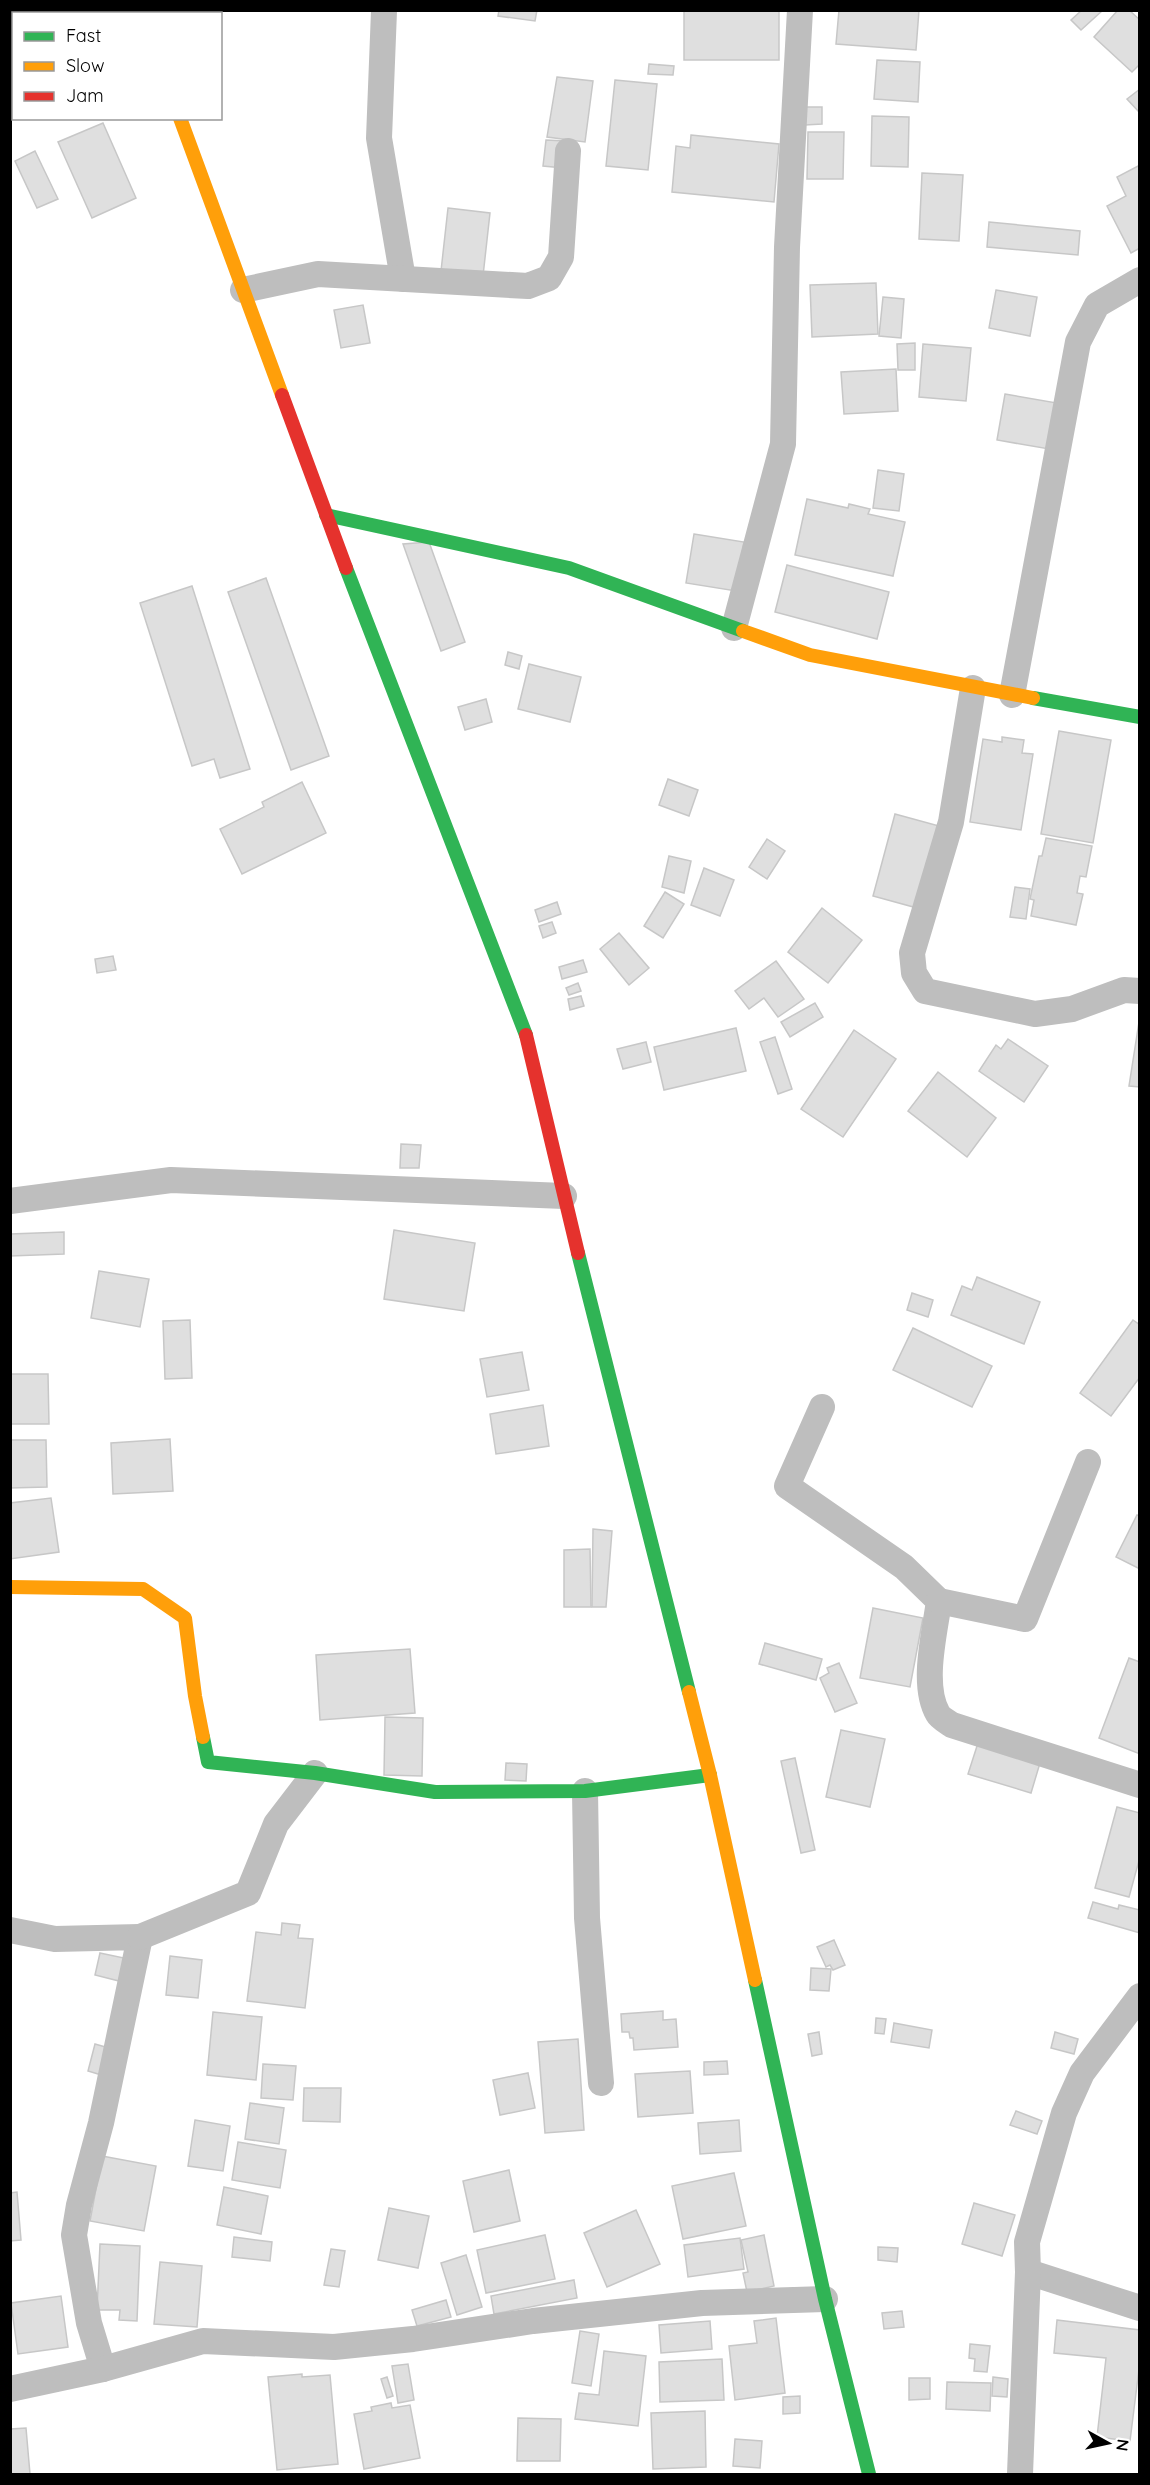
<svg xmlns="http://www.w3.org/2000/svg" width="1150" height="2485" font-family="Quicksand,sans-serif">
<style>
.building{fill:#dfdfdf;stroke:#c7c7c7;stroke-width:1.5}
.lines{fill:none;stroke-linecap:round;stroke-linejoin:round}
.street{stroke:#bebebe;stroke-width:26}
.fast{stroke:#30b455;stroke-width:14}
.slow{stroke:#ff9f0a;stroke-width:14}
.jam{stroke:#e5322d;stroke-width:14}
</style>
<rect width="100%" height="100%" fill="#fff"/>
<g class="building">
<path d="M499 10H537L535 21 498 16Z"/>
<rect x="684" y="10" width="95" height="50"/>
<path d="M839 10H919L916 50 836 44Z"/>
<path d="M1082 10H1103L1081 30 1071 20Z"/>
<path d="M1118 10H1129L1140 20V64L1132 72 1094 37Z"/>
<path d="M877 60 920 62 918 102 874 99Z"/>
<path d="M649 64 674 66 673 75 648 74Z"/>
<path d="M557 77 593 81 585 142 547 137Z"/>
<path d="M615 80 657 84 648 170 606 166Z"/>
<path d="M1140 89V113L1127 99Z"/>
<path d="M804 107H822V124L805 125Z"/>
<path d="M872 116 909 117 908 167 871 166Z"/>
<path d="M103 123 136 198 92 218 58 142Z"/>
<path d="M808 132H844L843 179H807Z"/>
<path d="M691 135 779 144 774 202 672 192 676 146 690 148Z"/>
<path d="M546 140 566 141 563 168 543 166Z"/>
<path d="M35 151 58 199 37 208 15 161Z"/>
<path d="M1140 165V248L1131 253 1107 206 1126 196 1117 177Z"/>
<path d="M922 173 963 175 959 241 919 239Z"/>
<path d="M448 208 490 213 483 276 441 271Z"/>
<path d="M989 222 1080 231 1078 255 987 247Z"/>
<path d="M876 283 878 334 812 337 810 285Z"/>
<path d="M996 290 1037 297 1030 336 989 328Z"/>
<path d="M883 297 904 299 901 338 879 336Z"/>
<path d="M363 305 370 343 341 348 334 310Z"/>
<path d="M915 343V370H898L897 344Z"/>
<path d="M923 344 971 348 966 401 919 397Z"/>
<path d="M896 369 898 411 844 414 841 372Z"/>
<path d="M1005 394 1057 403 1049 449 997 440Z"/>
<path d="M878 470 904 474 899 511 873 508Z"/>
<path d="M807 499 848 508 849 504 870 509 868 514 905 522 893 576 795 555Z"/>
<path d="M694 534 744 542 736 591 686 583Z"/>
<path d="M429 542 465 642 441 651 403 544Z"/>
<path d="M787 565 889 592 877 639 775 612Z"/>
<path d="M266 578 329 756 291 770 228 592Z"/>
<path d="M192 586 250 769 220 778 214 759 192 766 140 603Z"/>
<path d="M508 652 522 656 519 669 505 665Z"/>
<path d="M529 664 581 677 570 722 518 709Z"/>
<path d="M486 699 492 722 465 730 458 707Z"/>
<path d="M1059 731 1111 740 1093 843 1041 834Z"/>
<path d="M1002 737 1024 740 1022 753 1033 754 1021 830 970 822 983 739 1002 742Z"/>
<path d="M668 779 698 790 689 816 659 805Z"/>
<path d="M302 782 326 833 242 874 220 829 264 807 262 802Z"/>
<path d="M895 814 939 826 917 908 873 896Z"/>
<path d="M1046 838 1092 846 1086 877 1080 876 1077 893 1083 894 1076 925 1031 916 1034 900 1030 899 1039 856H1042Z"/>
<path d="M767 839 785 851 767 879 749 867Z"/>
<path d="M669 856 691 861 684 893 662 887Z"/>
<path d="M704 868 734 880 720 916 691 905Z"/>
<path d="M1015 887 1030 889 1026 919 1010 917Z"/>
<path d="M665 892 684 904 663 938 644 926Z"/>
<path d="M557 902 561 914 539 922 535 910Z"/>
<path d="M822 908 862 940 828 983 788 952Z"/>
<path d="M552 922 556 933 543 938 539 926Z"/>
<path d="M619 933 649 968 629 985 600 949Z"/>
<path d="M113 956 116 970 97 973 95 959Z"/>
<path d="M583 960 587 972 562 979 559 967Z"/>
<path d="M776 961 804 999 778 1017 764 998 749 1009 735 991Z"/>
<path d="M578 983 581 991 569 995 566 988Z"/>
<path d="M581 996 584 1006 570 1010 568 999Z"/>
<path d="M815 1003 823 1017 790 1037 781 1022Z"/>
<path d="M1139 1022H1140V1087L1129 1086Z"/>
<path d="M736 1028 746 1071 664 1090 654 1047Z"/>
<path d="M854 1030 896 1059 843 1137 801 1109Z"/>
<path d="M775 1037 792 1089 778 1094 760 1042Z"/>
<path d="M1008 1039 1048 1066 1024 1102 979 1071 996 1045 1001 1049Z"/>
<path d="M646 1042 651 1062 623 1069 617 1049Z"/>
<path d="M938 1072 996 1118 967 1157 908 1111Z"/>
<path d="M401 1144 421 1145 419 1168H400Z"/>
<path d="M394 1230 475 1243 464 1311 384 1299Z"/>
<path d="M64 1232V1254L10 1256V1234Z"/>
<path d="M99 1271 149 1279 140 1327 91 1318Z"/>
<path d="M977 1277 1040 1302 1024 1344 951 1315 962 1286 972 1290Z"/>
<path d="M912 1293 933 1300 928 1317 907 1310Z"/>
<path d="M190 1320 192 1378 165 1379 163 1321Z"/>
<path d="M1133 1320 1140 1325V1377L1111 1416 1080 1393Z"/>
<path d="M913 1328 992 1366 972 1407 893 1370Z"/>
<path d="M522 1352 529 1390 487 1397 480 1359Z"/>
<path d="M10 1374H48L49 1424H10Z"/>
<path d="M543 1405 549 1446 496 1454 490 1414Z"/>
<path d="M170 1439 173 1491 113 1494 111 1443Z"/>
<path d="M10 1440H46L47 1487 10 1488Z"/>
<path d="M51 1498 59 1552 10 1559V1503Z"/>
<path d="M1137 1515 1140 1516V1569L1116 1557Z"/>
<path d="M593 1529 612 1531 606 1607H592Z"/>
<path d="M590 1549 591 1607H564V1550Z"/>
<path d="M873 1608 923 1618 910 1687 860 1678Z"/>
<path d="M765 1643 822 1659 816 1680 759 1664Z"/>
<path d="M410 1649 415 1713 320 1720 316 1655Z"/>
<path d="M1129 1658 1140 1662V1754L1099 1738Z"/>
<path d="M839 1663 857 1703 835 1712 820 1678 829 1673 827 1668Z"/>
<path d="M385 1717 423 1718 422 1776 384 1775Z"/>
<path d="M841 1730 885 1739 870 1807 826 1797Z"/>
<path d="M978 1743 1040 1763 1031 1793 968 1774Z"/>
<path d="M795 1758 815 1850 801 1853 781 1761Z"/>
<path d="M506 1763 527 1764 526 1781 505 1780Z"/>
<path d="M1117 1807 1140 1813V1857L1129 1897 1095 1888Z"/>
<path d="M1093 1902 1118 1909 1119 1905 1140 1910V1933L1088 1918Z"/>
<path d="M282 1923 300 1925 298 1938 313 1939 305 2008 247 2001 256 1932 281 1935Z"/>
<path d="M834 1940 845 1965 833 1970 830 1965 826 1967 817 1947Z"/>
<path d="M100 1953 124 1958 119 1981 95 1975Z"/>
<path d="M170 1956 202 1960 198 1998 166 1995Z"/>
<path d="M811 1968 831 1969 829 1991 810 1990Z"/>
<path d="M663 2011V2020L676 2019 678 2047 634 2050 633 2038H630L629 2032H622L621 2014Z"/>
<path d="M213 2012 262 2017 256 2080 207 2075Z"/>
<path d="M876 2018 886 2019 884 2034 875 2033Z"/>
<path d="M894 2023 932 2030 929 2048 891 2042Z"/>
<path d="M819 2032 822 2054 812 2056 808 2034Z"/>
<path d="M1055 2032 1078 2039 1074 2054 1051 2048Z"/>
<path d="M578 2039 584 2130 545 2133 538 2042Z"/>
<path d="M95 2044 116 2050 108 2077 88 2071Z"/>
<path d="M727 2061 728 2074 704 2075V2062Z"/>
<path d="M263 2064 296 2066 293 2100 261 2098Z"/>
<path d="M690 2071 693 2113 638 2117 635 2074Z"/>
<path d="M528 2073 535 2108 500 2115 493 2080Z"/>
<path d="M304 2088H341L340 2122 303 2121Z"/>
<path d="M250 2103 284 2108 279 2144 245 2139Z"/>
<path d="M1016 2111 1042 2121 1037 2134 1010 2125Z"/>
<path d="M195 2120 230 2126 223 2171 188 2166Z"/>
<path d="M739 2120 741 2151 700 2154 698 2123Z"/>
<path d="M238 2142 286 2150 280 2188 232 2180Z"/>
<path d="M102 2156 156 2166 144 2231 90 2221Z"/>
<path d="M509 2170 520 2221 474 2232 463 2181Z"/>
<path d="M734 2173 746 2226 683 2239 672 2186Z"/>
<path d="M224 2187 268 2196 261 2234 217 2225Z"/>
<path d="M17 2192 21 2240 10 2241V2193Z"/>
<path d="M974 2203 1015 2215 1002 2256 962 2244Z"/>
<path d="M389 2208 429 2216 418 2268 378 2260Z"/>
<path d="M636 2210 660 2264 607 2287 584 2233Z"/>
<path d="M545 2235 555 2279 486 2293 477 2250Z"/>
<path d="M764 2235 774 2286 747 2292 743 2273 748 2272 741 2240Z"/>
<path d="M234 2237 272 2242 270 2261 232 2257Z"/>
<path d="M740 2238 744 2269 688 2277 684 2245Z"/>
<path d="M100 2244 140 2246 137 2321 119 2320 120 2310H97Z"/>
<path d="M878 2247 898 2248 897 2262 878 2260Z"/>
<path d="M331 2249 345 2251 339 2287 324 2285Z"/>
<path d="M466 2255 482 2307 457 2315 441 2263Z"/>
<path d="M160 2262 202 2266 197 2327 154 2324Z"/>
<path d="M574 2280 577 2298 494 2314 491 2296Z"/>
<path d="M61 2296 68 2347 18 2354 11 2303Z"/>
<path d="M446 2300 451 2317 417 2326 412 2310Z"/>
<path d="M902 2311 904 2327 884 2329 882 2313Z"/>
<path d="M776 2318 785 2393 735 2400 729 2346 757 2343 754 2321Z"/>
<path d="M1057 2320 1140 2330V2361L1130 2441 1097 2437 1106 2358 1054 2353Z"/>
<path d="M710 2321 712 2349 661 2353 659 2325Z"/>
<path d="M580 2331 599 2334 591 2386 572 2383Z"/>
<path d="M970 2344 990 2346 987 2372 974 2371 975 2359 969 2358Z"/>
<path d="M604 2351 646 2356 638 2426 575 2419 579 2393 599 2395Z"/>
<path d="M722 2359 724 2400 660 2402 659 2362Z"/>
<path d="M408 2364 414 2400 398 2403 392 2366Z"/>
<path d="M302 2374V2377L330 2375 338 2464 277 2470 268 2377Z"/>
<path d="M387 2377 393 2396 387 2398 381 2379Z"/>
<path d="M993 2377 1008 2379 1007 2397 992 2396Z"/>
<path d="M909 2378H930V2399L909 2400Z"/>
<path d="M947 2382 991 2383 990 2411 946 2409Z"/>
<path d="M800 2396V2413L783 2414V2397Z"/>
<path d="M391 2403 392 2408 410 2405 420 2458 364 2469 354 2414 372 2411 371 2407Z"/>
<path d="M705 2411 706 2467 653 2469 651 2413Z"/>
<path d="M518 2418 561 2419 560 2461H517Z"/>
<path d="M26 2428 30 2474H10V2429Z"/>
<path d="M735 2439 762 2441 760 2468 733 2466Z"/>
</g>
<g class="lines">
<g class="street">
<path d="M384 11 379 138 403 279"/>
<path d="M243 290 318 274 528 286 549 278 561 257 568 151"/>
<path d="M734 628 783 444 787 247 800 10"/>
<path d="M973 688 951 822 912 953 914 973 925 991 1035 1014 1072 1009 1124 990 1140 991"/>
<path d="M1012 695 1078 342 1097 305 1140 280"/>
<path d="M10 1201 171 1180 564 1196"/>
<path d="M822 1407 787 1486 904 1567 939 1601C935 1632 921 1685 938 1714 940 1718 948 1722 952 1725L1140 1785"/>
<path d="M939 1601 1025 1619 1088 1462"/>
<path d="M585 1791 587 1918 601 2083"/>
<path d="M10 1930 55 1939 140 1937 101 2123 79 2205 74 2235 89 2323 103 2369"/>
<path d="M140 1937 248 1893 276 1824 315 1773"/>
<path d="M1028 2272 1140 2308"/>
<path d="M10 2389 103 2369 203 2341 334 2347 413 2339 533 2321 702 2303 825 2299"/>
<path d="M1020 2474 1028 2272 1027 2242 1064 2113 1082 2073 1140 1996"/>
</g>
<g class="fast">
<path d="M140 10 141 14"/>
<path d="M326 515 569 568 743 631"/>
<path d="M346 568 526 1035"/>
<path d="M1033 698 1140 717"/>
<path d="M578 1253 689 1692"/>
<path d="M203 1737 208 1762 315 1773 435 1792 585 1791 710 1775"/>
<path d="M755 1980 825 2299 869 2474"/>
</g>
<g class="slow">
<path d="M180 118 282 395"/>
<path d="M743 631 810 655 1033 698"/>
<path d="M10 1587 143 1589 185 1618 195 1696 203 1737"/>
<path d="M689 1692 710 1775 755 1980"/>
</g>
<g class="jam">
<path d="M282 395 346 568"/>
<path d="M526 1035 578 1253"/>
</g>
</g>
<rect width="1150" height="2485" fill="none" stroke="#000000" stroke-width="24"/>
<rect x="12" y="12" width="210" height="108" fill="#ffffff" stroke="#999999" stroke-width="1.5"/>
<rect x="24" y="32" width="30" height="9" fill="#30b455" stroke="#999999" stroke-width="1.5"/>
<text x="66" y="42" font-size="18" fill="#000000">Fast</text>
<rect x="24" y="62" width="30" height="9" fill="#ff9f0a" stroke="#999999" stroke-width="1.5"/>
<text x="66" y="72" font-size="18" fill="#000000">Slow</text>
<rect x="24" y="92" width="30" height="9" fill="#e5322d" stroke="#999999" stroke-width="1.5"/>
<text x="66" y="102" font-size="18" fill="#000000">Jam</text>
<g transform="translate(1108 2443) rotate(98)" stroke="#ffffff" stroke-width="4.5" paint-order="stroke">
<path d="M0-4.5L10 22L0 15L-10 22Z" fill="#000000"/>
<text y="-9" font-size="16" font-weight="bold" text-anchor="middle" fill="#000000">N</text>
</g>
</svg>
